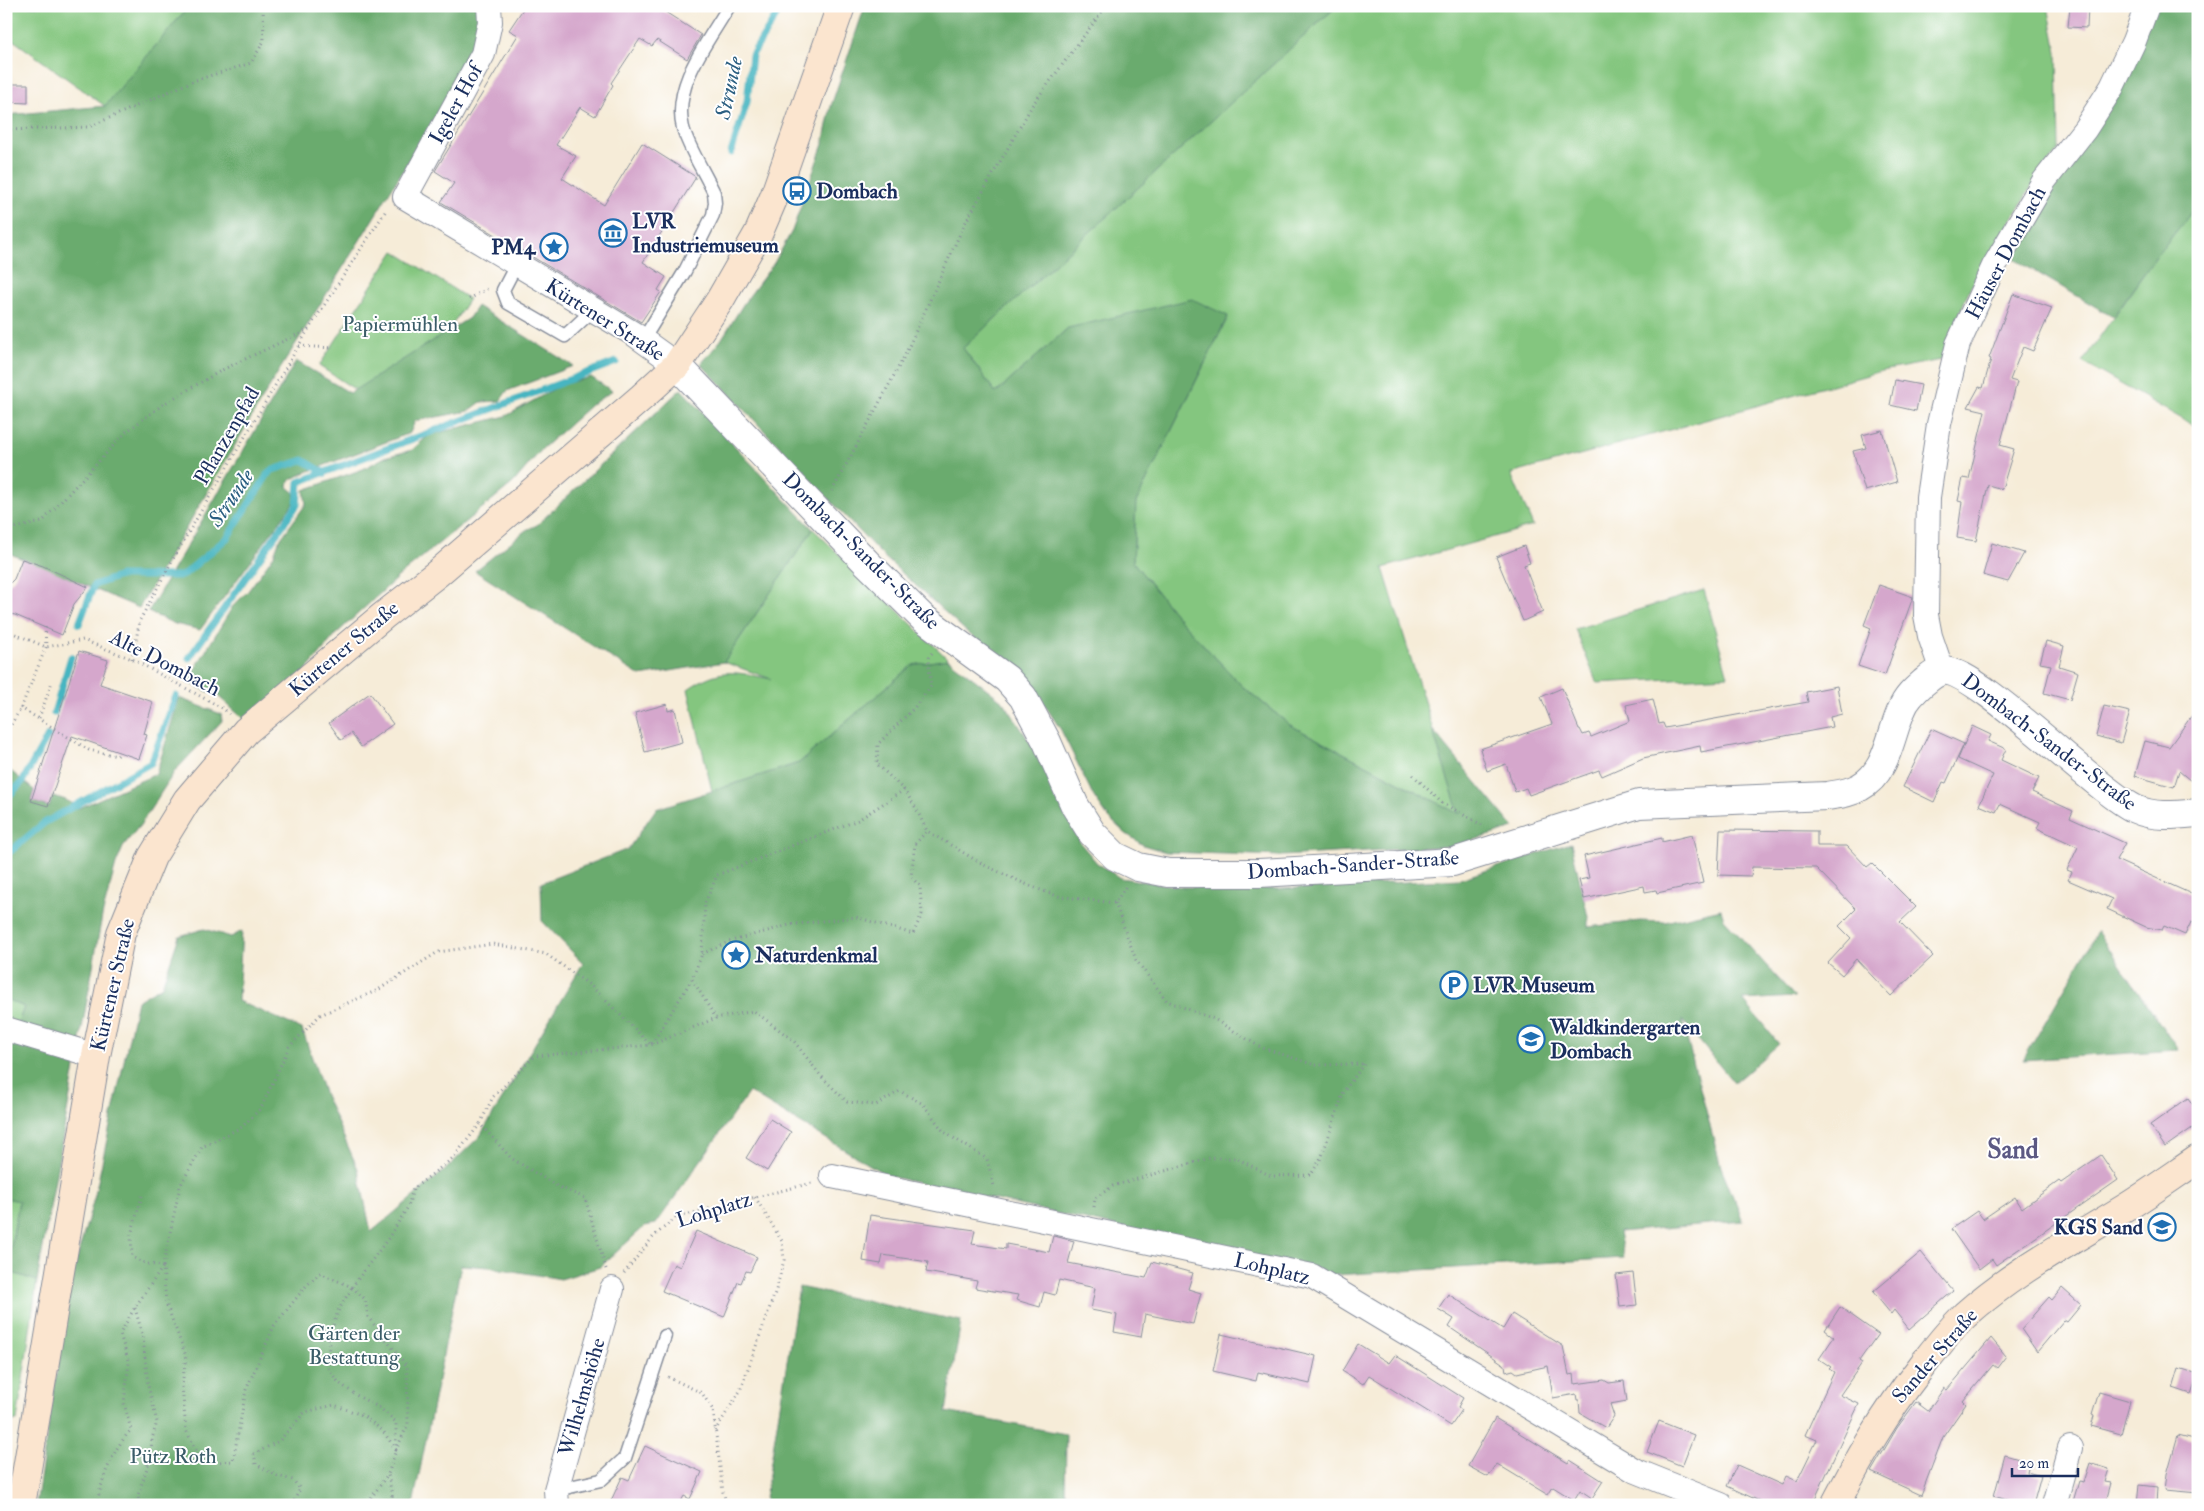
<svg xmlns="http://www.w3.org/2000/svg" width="2204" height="1511" font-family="'IM FELL Double Pica',serif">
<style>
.green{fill:#84c67f;stroke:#507a6e}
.forest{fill:#6bab6e;stroke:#436d66}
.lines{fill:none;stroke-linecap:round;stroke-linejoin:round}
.stream{stroke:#47b5c1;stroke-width:7}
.building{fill:#d5a7cc}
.service-casing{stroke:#888e9b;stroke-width:15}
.minor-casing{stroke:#888e9b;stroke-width:26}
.tertiary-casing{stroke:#888e9b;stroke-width:30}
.secondary-casing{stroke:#888e9b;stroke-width:30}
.path{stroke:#888e9b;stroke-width:3;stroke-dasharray:1 4;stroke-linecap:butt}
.service{stroke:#fff;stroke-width:12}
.minor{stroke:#fff;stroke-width:24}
.tertiary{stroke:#fff;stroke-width:28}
.secondary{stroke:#fbe5cf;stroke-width:28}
.labels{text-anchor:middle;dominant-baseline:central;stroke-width:4;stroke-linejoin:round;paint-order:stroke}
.street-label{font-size:21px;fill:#1b2f5e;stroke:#fff}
.poi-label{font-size:21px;font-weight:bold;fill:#1b2f5e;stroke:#fff;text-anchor:start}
.park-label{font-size:21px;fill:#3a5c68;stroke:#fff}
.water-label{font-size:22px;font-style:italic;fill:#2a5e81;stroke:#fff}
.district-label{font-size:26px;font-weight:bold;fill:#5c5984;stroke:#fff}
</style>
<rect width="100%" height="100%" fill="#fff"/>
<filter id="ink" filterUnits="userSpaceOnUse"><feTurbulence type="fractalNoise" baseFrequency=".02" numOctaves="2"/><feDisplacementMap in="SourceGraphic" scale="10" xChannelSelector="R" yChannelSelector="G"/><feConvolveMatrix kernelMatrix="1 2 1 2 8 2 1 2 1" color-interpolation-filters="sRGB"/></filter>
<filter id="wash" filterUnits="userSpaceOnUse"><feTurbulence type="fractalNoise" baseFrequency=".0096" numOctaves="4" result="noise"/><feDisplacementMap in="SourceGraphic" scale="20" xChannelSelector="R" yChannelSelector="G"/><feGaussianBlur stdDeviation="1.12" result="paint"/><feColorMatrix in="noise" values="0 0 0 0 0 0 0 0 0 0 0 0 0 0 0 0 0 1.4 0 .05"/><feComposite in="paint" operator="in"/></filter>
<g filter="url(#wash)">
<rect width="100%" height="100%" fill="#f6ecd8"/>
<g class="green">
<path d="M6 6H189L105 106 6 35Z"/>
<path d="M1337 6H2048L2057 52 2059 149 2038 176 1969 290 1941 360 1882 371 1511 474 1533 526 1383 568 1459 814 1290 725 1242 686 1179 619 1133 562 1136 502 1228 317 1068 328 996 393 963 348Z"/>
<path d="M2198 204V428L2082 362 2157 255Z"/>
<path d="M394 251 469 299 394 415 319 366Z"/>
<path d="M813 529 948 659 912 665 799 763 712 791 688 689C721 666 734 672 771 679L724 662Z"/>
<path d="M1704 590 1728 676 1597 683 1575 629Z"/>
<path d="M6 999 24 1007 19 1021 6 1035Z"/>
<path d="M6 1198 19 1200 7 1271 37 1281 17 1421H6Z"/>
</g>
<g class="forest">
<path d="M189 6H479L480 46 274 379 139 608 6 552V115L105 106Z"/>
<path d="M865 6H1337L963 348 996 393 1068 328 1192 299 1228 316 1136 502 1133 562 1179 619 1242 686 1290 725 1459 814 1432 729 1514 828 1454 846 1282 856 1166 852 1143 845 1125 833 1108 817 1094 797 1061 730 1028 679 968 633 881 554 701 364 721 340 744 303 774 263 792 231 823 144 831 106Z"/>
<path d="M2153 6H2198V204L2157 255 2113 317 2014 259 2045 195Z"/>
<path d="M477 306 573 366 507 391 500 401 481 402 469 411 415 421 410 433 304 473 289 481 288 487 294 492 295 501 200 630 175 624 148 612 296 361 350 393 469 318Z"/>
<path d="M591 377 612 391 591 405 543 448 513 483 399 576 336 634 304 673 247 722 218 696 187 682 233 606 248 591 274 555 279 541 306 504 304 490 363 469 385 457 412 450 429 435 506 416 561 385Z"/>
<path d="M681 389 813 529 724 662 640 676 475 571 526 530 537 525Z"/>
<path d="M948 659 1004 702 1033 747 1081 844 1097 863 1120 878 1184 887 1281 889 1460 879 1571 843 1588 917V927L1640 921 1665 922 1721 909 1724 919 1795 997 1743 1000 1779 1044 1734 1083 1682 1020 1721 1167 1743 1221 1619 1232 1624 1258 1335 1275 888 1176 749 1092 656 1224 645 1226 600 1267 561 1279 489 1267 461 1265 413 1505H36L71 1279 95 1195 137 1001 162 986 179 936 204 929 231 937 242 931 238 1001 302 1029 325 1095 358 1169 371 1232 444 1171 480 1136 583 963 542 921 541 883 628 849 656 809 799 763 912 665Z"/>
<path d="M179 698 221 714 222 721 175 771 141 824 124 845 116 864 102 916 37 1281 7 1271 19 1201 6 1198V1035L19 1021 24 1007 6 999V767L34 790 31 801 49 807 53 796 66 800 79 808 156 774Z"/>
<path d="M2097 931 2178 1050 2023 1060 2094 938Z"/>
<path d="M799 1287 961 1321 946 1412 1066 1434 1065 1505H764Z"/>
</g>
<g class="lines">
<g class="stream">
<path d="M731 153 747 102 752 55 782 6"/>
<path d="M79 624 94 585 120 576H182L227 538 270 471 303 460 325 473"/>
<path d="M189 658 297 505 299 482 616 362"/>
<path d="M54 713 71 657"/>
<path d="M6 799 22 782 48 736"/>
<path d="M6 855 44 823 151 763 176 696"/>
</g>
</g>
<g id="blocks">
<g class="building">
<path d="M525 6H656L701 35 687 59 657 40 652 46 640 39 611 83 613 85 595 116 580 107 556 145 576 156 562 178 604 205 642 143 696 177 643 262 666 277 658 290 661 292 641 322 441 202 454 183 435 171 518 35 509 30Z"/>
<path d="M2070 6H2088L2087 28 2068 27Z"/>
<path d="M6 84H28V103L6 102Z"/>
<path d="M2013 294 2052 308 2033 351 2023 347 2010 380 2017 382 2000 445 2014 449 2002 489 1988 485 1976 541 1957 538 1962 502 1958 501 1963 478 1969 479 1985 411 1968 407 1979 387 1983 388 1991 359 1989 358Z"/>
<path d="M1895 380 1921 385 1916 411 1890 405Z"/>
<path d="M1882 430 1897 482 1865 491 1853 451 1866 448 1862 435Z"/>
<path d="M1992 543 2024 553 2008 582 1983 575Z"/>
<path d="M1524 546 1530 563 1524 565 1543 612 1523 621 1496 557Z"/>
<path d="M22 559 43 566 88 587 74 604 62 635 15 615 6 613V587L14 579Z"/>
<path d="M1879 585 1913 597 1885 675 1858 666 1871 628 1864 625Z"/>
<path d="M2046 641 2064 646 2059 666 2078 672 2070 700 2044 693 2051 665 2040 663Z"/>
<path d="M79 651 108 660 100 684 153 702 144 734 147 735 139 759 72 736 48 806 31 801Z"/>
<path d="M1837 686 1842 714 1830 717 1832 727 1701 752 1700 746 1643 758 1602 776 1599 770 1529 795 1526 788 1515 792 1506 764 1487 771 1480 749 1552 724 1541 697 1562 688 1579 729H1580L1583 735 1589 733 1591 737 1630 721 1626 705 1653 699 1659 724 1663 723 1665 728 1808 702 1806 692Z"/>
<path d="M370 693 393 724 361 747 351 733 341 740 329 723Z"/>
<path d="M667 704 668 711 675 709 682 742 645 752 635 713Z"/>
<path d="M2104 706 2130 712 2121 743 2096 736Z"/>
<path d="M2198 707V771L2191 781 2179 771 2174 787 2135 776 2145 741 2169 747Z"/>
<path d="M1972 726 1991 735 1988 741 2006 749 2001 760 2039 778 2032 792 2073 811 2070 818 2125 843 2116 860 2198 897V925L2191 922 2185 935 2164 926 2162 930 2146 927 2107 909 2112 899 2068 880 2072 872 2067 870 2078 847 2037 828 2040 822 2000 804 1996 812 1979 805 1993 775 1958 759Z"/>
<path d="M1931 729 1964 744 1946 783 1943 782 1934 802 1903 787Z"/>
<path d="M1720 830 1817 831V846H1847L1867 867 1872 863 1916 907 1900 922 1933 956 1891 996 1856 959 1842 975 1828 963 1851 938 1839 926 1856 909 1816 868 1752 867 1751 876 1718 875Z"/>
<path d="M1692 835 1703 883 1657 893 1656 890 1645 892 1644 886 1584 899 1579 880 1589 878 1584 856 1662 838V842Z"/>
<path d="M2188 1098 2198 1112V1124L2165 1147 2150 1125Z"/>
<path d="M770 1119 791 1132 767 1171 746 1158Z"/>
<path d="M2101 1155 2118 1180 1996 1265 1992 1259 1979 1269 1951 1229 1977 1211 1983 1219 2015 1197 2022 1208 2059 1181 2061 1183Z"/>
<path d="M870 1215 975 1230 972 1244 1006 1249V1244L1049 1252 1053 1236 1058 1237 1074 1241 1068 1263 1146 1278 1152 1262 1193 1273 1188 1289 1201 1293 1193 1324 1145 1314 1141 1337 1114 1332 1117 1315 1091 1310 1095 1288 1059 1280 1055 1295 1044 1292 1040 1307 1016 1300 1018 1295 975 1288 977 1281 926 1272 928 1262 883 1255 881 1264 863 1261Z"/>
<path d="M696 1231 757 1257 750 1272 746 1271 741 1283 738 1282 724 1317 662 1291 674 1264 680 1267Z"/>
<path d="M1921 1252 1953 1291 1909 1329 1894 1310 1891 1314 1873 1292Z"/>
<path d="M1633 1273 1637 1305 1620 1307 1616 1275Z"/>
<path d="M2062 1288 2081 1305 2067 1322 2064 1320 2037 1352 2021 1329 2049 1297 2052 1300Z"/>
<path d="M1448 1294 1503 1329 1512 1314 1563 1346 1569 1375 1574 1374 1575 1384 1604 1380 1609 1383 1624 1381 1627 1401 1610 1404 1614 1416 1606 1428 1580 1413 1579 1400H1577L1576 1394 1553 1398 1548 1366 1517 1373 1513 1370 1506 1372 1505 1365 1449 1327 1454 1319 1438 1309Z"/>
<path d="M1840 1307 1878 1334 1859 1361 1862 1363 1840 1395 1859 1404 1812 1505H1768L1727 1486 1737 1465 1782 1485 1786 1476 1797 1481 1817 1440 1805 1435 1834 1372 1829 1369 1831 1367 1819 1359 1834 1337 1825 1330Z"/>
<path d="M1221 1334 1316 1356 1310 1384 1258 1372 1256 1381 1213 1371Z"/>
<path d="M1991 1338 2006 1356 1997 1368 1993 1365 1963 1401 1966 1404 1943 1437 1921 1495 1871 1472 1897 1428 1916 1402 1928 1411 1944 1388 1947 1390Z"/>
<path d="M1358 1344 1389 1363 1395 1355 1463 1398 1458 1407 1462 1410 1451 1426 1369 1375 1363 1384 1342 1371Z"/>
<path d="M2179 1368 2198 1374 2191 1394 2173 1388Z"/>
<path d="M2099 1392 2130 1401 2121 1434 2091 1426 2094 1416 2092 1415Z"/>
<path d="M1495 1418 1568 1463 1570 1460 1603 1481 1592 1498 1580 1490 1574 1500 1553 1487 1548 1495 1497 1464 1488 1477 1468 1466Z"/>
<path d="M1659 1421 1694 1435 1682 1466 1647 1452Z"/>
<path d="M2178 1435 2198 1440V1493L2165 1490 2167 1474Z"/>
<path d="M645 1446 702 1472 690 1499 684 1496 679 1505H609L622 1477 629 1480Z"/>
<path d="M2005 1455 2029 1462 2027 1472 2041 1476 2033 1505H2023L1994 1496Z"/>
<path d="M2090 1463 2109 1469 2105 1482 2111 1483 2105 1505H2072L2079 1481 2084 1482Z"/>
<path d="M2139 1485 2157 1487 2156 1505H2137Z"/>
</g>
</g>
</g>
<g filter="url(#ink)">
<use href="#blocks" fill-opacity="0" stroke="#888e9b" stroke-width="1"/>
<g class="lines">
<g class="service-casing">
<g id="service">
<path d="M516 265 503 290 508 303 565 336 593 310"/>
<path d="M643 340 685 271 713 215 715 203 714 193C705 173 689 149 683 128 672 85 708 42 729 6"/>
<path d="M556 1490 601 1480 625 1458 665 1336"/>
</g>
</g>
<g class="minor-casing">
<g id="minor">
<path d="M489 6 490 22 483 54 405 197 634 334 677 365"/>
<path d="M1942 671 1930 636 1926 615 1928 497 1939 424 1958 344 1994 266 2044 181 2085 129 2112 87 2134 41 2147 6"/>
<path d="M6 1029 96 1056"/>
<path d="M832 1176 1312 1276 1634 1470 1721 1505"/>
<path d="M557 1505 556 1490 612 1289"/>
<path d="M2054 1505 2070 1448"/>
</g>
</g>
<g class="tertiary-casing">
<path id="tertiary" d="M677 365 867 563 923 618 1007 679 1023 697 1047 742 1075 806 1092 833 1115 856 1138 867 1168 873H1259L1453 862 1639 804 1827 796C1839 794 1850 793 1860 787 1888 772 1890 734 1902 709 1906 698 1915 690 1923 683 1929 678 1935 672 1943 671 1975 667 2095 790 2135 809 2155 818 2177 815 2198 813"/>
</g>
<g class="secondary-casing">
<g id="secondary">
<path d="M21 1505 96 1056 121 933 152 857 187 800 246 731 383 616 438 573 642 397 677 365 720 300 759 232 774 197 841 6"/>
<path d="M1835 1505C1861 1455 1884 1415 1919 1370 1933 1351 1948 1332 1965 1315 2012 1273 2068 1243 2122 1210 2148 1194 2173 1176 2198 1159"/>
</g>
</g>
<g class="path">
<path d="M6 130 89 127 193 81 251 63 264 41 263 6"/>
<path d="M469 299 487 289"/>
<path d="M299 346 331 348"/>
<path d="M832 491 905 355 964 225 1033 104 1101 13 1103 6"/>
<path d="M6 530 42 522 126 432 165 403 224 369 307 330"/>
<path d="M45 627 46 647 21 708 89 750 117 756 120 753"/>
<path d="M6 630 46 647 83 640 132 659 224 709 229 714"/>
<path d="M932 653 928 658 931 686 914 708 878 744 877 764 904 790 916 808 927 831 984 865 1030 886 1057 896 1115 903 1126 886"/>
<path d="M132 659 140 620 174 557 308 330 387 209"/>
<path d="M39 718 52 682"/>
<path d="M6 733 21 708"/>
<path d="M1413 775 1442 803 1484 826"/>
<path d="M904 790 858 820 717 875 705 903 702 954 692 979 716 1018 754 1011 793 1040 821 1076 847 1102 876 1105 900 1091 923 1104 944 1132 987 1159 994 1186"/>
<path d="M1115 903 1136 960 1167 1001 1214 1019 1260 1047 1315 1065 1363 1064"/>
<path d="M702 954 728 942 789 925 856 917 913 934 922 914 920 886 911 877 915 844 927 831"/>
<path d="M142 1196 131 1235 132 1257 147 1264 163 1266 180 1186 202 1147 242 1127 261 1108 289 1047 320 1015 378 990 438 952 493 944 546 954 591 986 651 1045 692 979"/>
<path d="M1094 1207 1095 1198 1113 1186 1210 1158H1236L1271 1176 1311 1175 1322 1156 1344 1091 1364 1064"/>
<path d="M163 1266 166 1303 186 1356 182 1386 186 1430 200 1458 217 1462 233 1461 246 1390 274 1326 306 1286 320 1273 352 1287 387 1240 408 1207 413 1189 453 1158 480 1124"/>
<path d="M606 1269 585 1198 557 1186 511 1158 480 1124 493 1097 535 1056 651 1045 716 1018"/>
<path d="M624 1273 654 1236 677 1217 812 1183"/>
<path d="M352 1287 365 1299 368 1317 407 1366 408 1424 396 1450V1422L380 1408 356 1395 339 1383 328 1368 329 1339 338 1311Z"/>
<path d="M135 1308 143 1337 148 1385 157 1422 152 1439 150 1459 138 1495 139 1505"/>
<path d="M668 1377 702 1393 713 1410 723 1492 727 1505"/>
<path d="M715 1431 740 1391 776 1290 784 1260 782 1241 755 1197"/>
<path d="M97 1505C101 1479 113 1449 131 1430L124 1403 129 1363 120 1334 135 1307 163 1267"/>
<path d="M292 1505 300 1489 293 1480 277 1476 256 1464 254 1454 279 1441 305 1412 334 1405 362 1415 383 1431 396 1450 388 1474 366 1505"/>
<path d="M387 1505 392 1496 388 1474"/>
</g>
<use href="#service" class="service"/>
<use href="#minor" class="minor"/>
<use href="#tertiary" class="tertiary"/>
<use href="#secondary" class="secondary"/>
</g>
</g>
<defs>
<g id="bus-ring" transform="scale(1.4375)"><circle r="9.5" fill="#fff" stroke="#1f6fb2" stroke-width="1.5"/><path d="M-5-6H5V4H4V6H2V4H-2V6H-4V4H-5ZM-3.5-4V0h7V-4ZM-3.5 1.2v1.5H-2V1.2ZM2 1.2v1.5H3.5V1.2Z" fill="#1f6fb2"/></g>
<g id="museum-ring" transform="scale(1.4375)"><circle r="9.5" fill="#fff" stroke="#1f6fb2" stroke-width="1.5"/><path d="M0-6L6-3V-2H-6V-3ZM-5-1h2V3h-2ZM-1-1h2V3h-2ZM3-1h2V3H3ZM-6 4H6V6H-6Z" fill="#1f6fb2"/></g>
<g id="sight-ring" transform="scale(1.4375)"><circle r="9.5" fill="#fff" stroke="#1f6fb2" stroke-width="1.5"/><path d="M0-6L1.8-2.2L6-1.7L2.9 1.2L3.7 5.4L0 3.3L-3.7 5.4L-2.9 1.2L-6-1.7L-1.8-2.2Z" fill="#1f6fb2"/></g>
<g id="parking-ring" transform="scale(1.4375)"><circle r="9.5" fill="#fff" stroke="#1f6fb2" stroke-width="1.5"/><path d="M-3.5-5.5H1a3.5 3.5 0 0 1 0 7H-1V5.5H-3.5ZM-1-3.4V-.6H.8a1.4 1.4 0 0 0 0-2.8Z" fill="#1f6fb2"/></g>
<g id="school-ring" transform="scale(1.4375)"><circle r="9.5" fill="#fff" stroke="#1f6fb2" stroke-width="1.5"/><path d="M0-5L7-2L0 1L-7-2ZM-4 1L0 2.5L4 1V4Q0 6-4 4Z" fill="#1f6fb2"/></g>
</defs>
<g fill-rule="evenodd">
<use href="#bus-ring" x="797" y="191"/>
<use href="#museum-ring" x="613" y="233"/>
<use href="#sight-ring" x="554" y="247"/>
<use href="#sight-ring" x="736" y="955"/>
<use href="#parking-ring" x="1454" y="985"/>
<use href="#school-ring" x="1531" y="1039"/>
<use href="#school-ring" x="2162" y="1227"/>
</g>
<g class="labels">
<g class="street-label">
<text transform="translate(456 104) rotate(-61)">Igeler Hof</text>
<text transform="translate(2006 253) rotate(-62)">Häuser Dombach</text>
<text transform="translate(605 320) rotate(32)">Kürtener Straße</text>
<text transform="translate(227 436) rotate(-60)">Pflanzenpfad</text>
<text transform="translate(861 551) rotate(45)">Dombach-Sander-Straße</text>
<text transform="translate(344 649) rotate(-40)">Kürtener Straße</text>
<text transform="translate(165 663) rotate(27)">Alte Dombach</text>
<text transform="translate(2049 742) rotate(37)">Dombach-Sander-Straße</text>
<text transform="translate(1353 865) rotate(-4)">Dombach-Sander-Straße</text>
<text transform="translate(113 985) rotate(-77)">Kürtener Straße</text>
<text transform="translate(714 1210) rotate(-17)">Lohplatz</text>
<text transform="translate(1272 1269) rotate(14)">Lohplatz</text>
<text transform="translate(1935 1356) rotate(-49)">Sander Straße</text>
<text transform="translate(582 1397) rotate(-74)">Wilhelmshöhe</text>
</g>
<g class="poi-label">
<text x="816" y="191">Dombach</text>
<text x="632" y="221">LVR<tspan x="632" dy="24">Industriemuseum</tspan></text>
<text x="535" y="247" text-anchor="end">PM4</text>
<text x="755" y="955">Naturdenkmal</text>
<text x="1473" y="985">LVR Museum</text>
<text x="1550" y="1027">Waldkindergarten<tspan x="1550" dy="24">Dombach</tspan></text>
<text x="2143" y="1227" text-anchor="end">KGS Sand</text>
</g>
<g class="park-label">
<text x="400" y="324">Papiermühlen</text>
<text x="354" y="1333">Gärten der<tspan x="354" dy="24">Bestattung</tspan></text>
<text x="173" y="1456">Pütz Roth</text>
</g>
<g class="water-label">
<text transform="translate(729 88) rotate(-78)">Strunde</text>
<text transform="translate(231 498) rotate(-56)">Strunde</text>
</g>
<g class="district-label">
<text x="2013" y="1150">Sand</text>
</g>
</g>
<rect width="2204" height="1511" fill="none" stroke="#fff" stroke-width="25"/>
<path d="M2012 1468v8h66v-8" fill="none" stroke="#1b2f5e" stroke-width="2.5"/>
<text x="2019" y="1468" font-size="15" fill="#1b2f5e" stroke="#ffffff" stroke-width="4" paint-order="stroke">20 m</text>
</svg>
